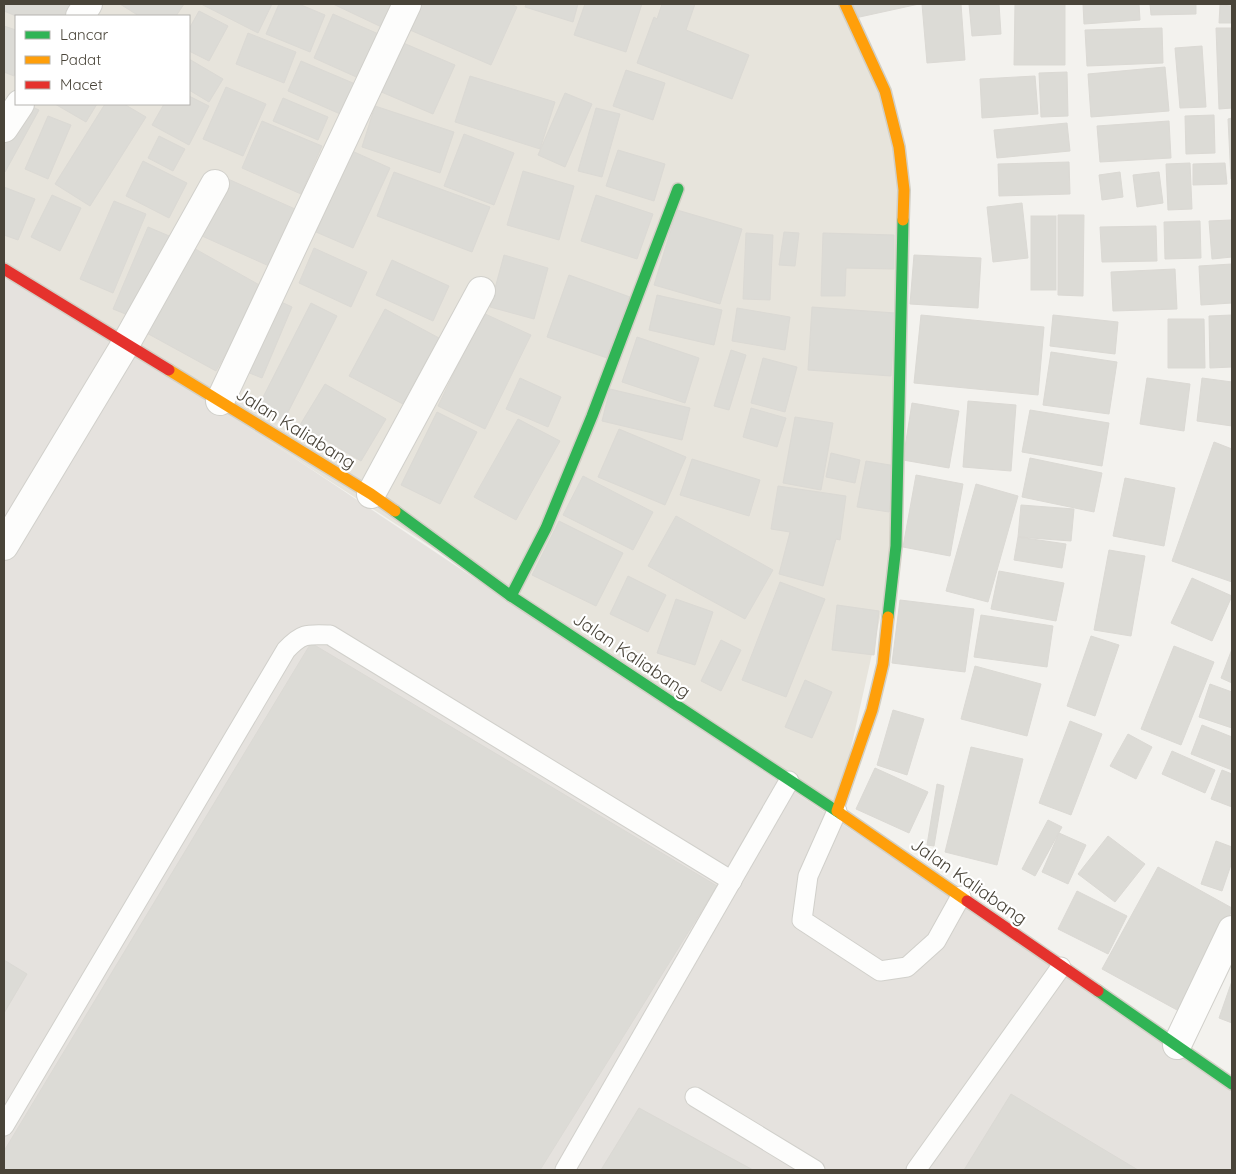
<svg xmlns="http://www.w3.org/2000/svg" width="1236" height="1174" font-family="Quicksand,sans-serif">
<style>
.residential{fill:#e7e4dc;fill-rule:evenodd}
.industrial{fill:#e5e2de}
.building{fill:#dcdbd6;stroke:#dbd9d4}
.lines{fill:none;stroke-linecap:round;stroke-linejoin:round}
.lane-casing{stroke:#d1d0cb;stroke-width:21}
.street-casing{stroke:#d1d0cb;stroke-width:30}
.fast-casing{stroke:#d2cfc5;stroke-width:14}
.slow-casing{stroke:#d2cfc5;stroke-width:14}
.jam-casing{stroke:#d2cfc5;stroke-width:14}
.lane{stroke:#fdfdfc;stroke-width:19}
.street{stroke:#fdfdfc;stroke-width:28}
.fast{stroke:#30b455;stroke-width:11}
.slow{stroke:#ff9f0a;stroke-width:11}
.jam{stroke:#e5322d;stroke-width:11}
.labels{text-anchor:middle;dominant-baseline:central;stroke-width:4.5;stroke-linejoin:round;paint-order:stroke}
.street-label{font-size:18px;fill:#494439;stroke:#fff}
</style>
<rect width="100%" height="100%" fill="#f3f2ee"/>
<path class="residential" d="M4 4H845L899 147 896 546 837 811 4 269ZM16 16H189V104H16Z"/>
<path class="industrial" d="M4 269 125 345 1232 1084V1170H4Z"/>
<g class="building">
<path d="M4 4H73L67 16H16L4 11Z"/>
<path d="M120 4H184L176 16H139Z"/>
<path d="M201 4H272L258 33Z"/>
<path d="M279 4H299L325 15 310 52 266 34Z"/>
<path d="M333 4H403L390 31Z"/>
<path d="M421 4H511L517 7 491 65 410 30Z"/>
<path d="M526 4H578L573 22 525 7Z"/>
<path d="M585 4H642L626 52 574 35Z"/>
<path d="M662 4H695L686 30 749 55 732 99 637 63 654 17 657 19Z"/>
<path d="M852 4H919L855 18Z"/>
<path d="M922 4H961L965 60 927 63Z"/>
<path d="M969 4H999L1001 34 972 36Z"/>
<path d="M1015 4H1065V65H1014Z"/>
<path d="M1083 4H1139L1140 20 1084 24Z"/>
<path d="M1150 4H1196V14L1151 15Z"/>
<path d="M1220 5 1232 6V23H1219Z"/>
<path d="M199 11 228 26 209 61 189 51V29Z"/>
<path d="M333 14 383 36 363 80 314 58Z"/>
<path d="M4 26 16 30V68L14 76 4 72Z"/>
<path d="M1162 28 1163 63 1087 66 1085 30Z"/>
<path d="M1216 28H1232V108L1219 109Z"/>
<path d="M248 33 296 52 284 83 236 64Z"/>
<path d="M401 42 455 65 433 114 379 91Z"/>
<path d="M1202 46 1206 107 1180 108 1175 48Z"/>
<path d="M189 59 223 79 209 102 189 90Z"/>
<path d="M301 61 360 86 347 117 288 91Z"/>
<path d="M1165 67 1169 111 1091 117 1088 74Z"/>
<path d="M626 70 665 83 653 120 613 106Z"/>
<path d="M1067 72 1068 116 1041 117 1039 73Z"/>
<path d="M470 76 555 102 540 149 455 122Z"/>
<path d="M1035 76 1038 114 982 118 980 79Z"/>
<path d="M226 87 266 104 243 156 203 139Z"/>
<path d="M565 93 592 104 565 167 538 155Z"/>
<path d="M189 96 209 106 189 145 152 125 164 104H189Z"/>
<path d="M283 98 328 117 318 140 273 121Z"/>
<path d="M26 104 39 110 5 172 4 171V141Z"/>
<path d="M55 104H97L86 122Z"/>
<path d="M105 104H124L146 117 90 206 55 184Z"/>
<path d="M375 106 454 132 440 173 362 147Z"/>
<path d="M596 108 620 114 602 177 578 171Z"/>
<path d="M1214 115 1215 153 1186 154 1185 116Z"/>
<path d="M48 116 71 125 48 179 25 169Z"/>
<path d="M1232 118V179H1231L1228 119Z"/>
<path d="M262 121 322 146 301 194 242 168Z"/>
<path d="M1169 121 1171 158 1100 162 1097 126Z"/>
<path d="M1067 123 1070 151 997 158 994 130Z"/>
<path d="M464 134 514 153 494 205 444 186Z"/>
<path d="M159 136 185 149 173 171 148 158Z"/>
<path d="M618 150 665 164 654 201 606 186Z"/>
<path d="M352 151 390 168 353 248 316 232Z"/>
<path d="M143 161 187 183 169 218 126 196Z"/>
<path d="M1069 162 1070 194 999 196 998 164Z"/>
<path d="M1190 163 1192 209 1168 210 1166 164Z"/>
<path d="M1225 163 1227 184 1193 185V164Z"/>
<path d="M523 171 574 186 559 240 507 225Z"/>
<path d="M394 172 490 207 472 252 377 216Z"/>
<path d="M1120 172 1123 197 1102 200 1099 175Z"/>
<path d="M1159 172 1163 203 1137 207 1133 175Z"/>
<path d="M228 179 295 209 269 266 202 236Z"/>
<path d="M4 187 35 199 18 240 4 235Z"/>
<path d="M52 195 81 208 60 251 31 237Z"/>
<path d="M596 195 653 214 637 259 581 241Z"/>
<path d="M114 201 146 214 113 293 80 279Z"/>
<path d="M1022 203 1028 258 993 262 987 207Z"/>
<path d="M677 210 742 229 720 304 654 285Z"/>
<path d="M1058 215H1084L1083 296 1058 295Z"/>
<rect x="1031" y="216" width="25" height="74"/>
<path d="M1231 220 1232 257 1212 259 1209 221Z"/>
<path d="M1200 221 1201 258 1165 259 1164 222Z"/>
<path d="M1156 226 1157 261 1102 262 1100 227Z"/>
<path d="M148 227 174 238 138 319 113 309Z"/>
<path d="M784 232 799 233 795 266 779 265Z"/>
<path d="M746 233 773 235 770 300 743 299Z"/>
<path d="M823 233 894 235V269L846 268 845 296H821Z"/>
<path d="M190 246 263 287 216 371 143 331Z"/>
<path d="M314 248 367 272 351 307 299 283Z"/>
<path d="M504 255 548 268 534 319 490 307Z"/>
<path d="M914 255 981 258 978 308 910 304Z"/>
<path d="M392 260 449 286 433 321 376 295Z"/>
<path d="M1232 264V303L1201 305 1199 266Z"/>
<path d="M1175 269 1177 309 1113 311 1111 272Z"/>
<path d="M569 275 630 297 607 358 547 337Z"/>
<path d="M657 295 722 310 714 345 649 330Z"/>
<path d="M277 300 292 307 262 378 247 372Z"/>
<path d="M311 303 337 316 283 422 257 409Z"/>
<path d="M812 307 895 313 891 376 808 370Z"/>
<path d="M737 308 790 317 785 350 732 341Z"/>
<path d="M385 309 439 338 403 404 349 376Z"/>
<path d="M483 313 531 335 485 429 438 406Z"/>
<path d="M921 315 1044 327 1038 395 914 383Z"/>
<path d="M1053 315 1118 322 1115 354 1050 346Z"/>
<path d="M1232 315V367L1210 368 1209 316Z"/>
<path d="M1168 319H1204L1205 368H1168Z"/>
<path d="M637 337 699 358 685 403 622 382Z"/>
<path d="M731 350 746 355 729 410 714 406Z"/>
<path d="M1051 352 1117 362 1109 414 1043 405Z"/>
<path d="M763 358 797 367 785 412 751 403Z"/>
<path d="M520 378 561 397 548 427 506 409Z"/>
<path d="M1147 378 1190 384 1184 431 1140 424Z"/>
<path d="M1202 378 1232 382V426L1197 421Z"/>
<path d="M325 384 386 419 361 461 300 425Z"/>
<path d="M610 389 690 408 682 440 602 421Z"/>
<path d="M968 401 1016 405 1011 471 963 467Z"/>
<path d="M912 403 959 411 949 468 903 460Z"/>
<path d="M751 408 786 418 777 447 743 437Z"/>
<path d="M1030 410 1109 423 1102 466 1022 452Z"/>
<path d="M437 412 477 432 440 504 401 485Z"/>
<path d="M795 417 833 423 821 490 783 483Z"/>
<path d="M518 419 560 441 516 520 474 497Z"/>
<path d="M619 429 686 457 665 505 598 477Z"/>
<path d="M1214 442 1232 449V582L1172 561Z"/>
<path d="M831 453 860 460 855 483 826 477Z"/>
<path d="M1030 458 1102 473 1094 512 1022 497Z"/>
<path d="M692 459 760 480 749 516 680 495Z"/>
<path d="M866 461 896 466 889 512 857 507Z"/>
<path d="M916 475 963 484 950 556 903 547Z"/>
<path d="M583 476 653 512 633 550 563 515Z"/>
<path d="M1125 478 1175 488 1164 546 1113 536Z"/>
<path d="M976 484 1018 496 988 602 946 591Z"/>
<path d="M778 486 846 496 840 540 836 539 823 586 779 574 790 532 771 529Z"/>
<path d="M1021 505 1074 509 1071 541 1018 537Z"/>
<path d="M676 516 773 570 745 619 648 566Z"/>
<path d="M559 521 623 553 596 606 532 575Z"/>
<path d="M1018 537 1066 544 1062 568 1014 560Z"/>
<path d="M1109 550 1145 556 1131 636 1094 630Z"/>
<path d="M999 571 1064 583 1056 621 991 609Z"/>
<path d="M628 576 666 595 648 632 610 614Z"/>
<path d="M1192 578 1232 596 1212 641 1171 623Z"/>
<path d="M780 582 825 599 786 697 742 680Z"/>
<path d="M676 599 713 612 695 665 657 653Z"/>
<path d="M900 600 974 609 965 672 892 663Z"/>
<path d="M837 605 879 611 874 655 832 650Z"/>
<path d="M981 615 1053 626 1047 667 974 657Z"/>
<path d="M1091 636 1119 645 1095 716 1067 706Z"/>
<path d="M721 640 741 650 721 691 701 681Z"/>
<path d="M311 643 717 886 540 1170H4V1151Z"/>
<path d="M1174 646 1214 662 1181 745 1141 729Z"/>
<path d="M1232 649V683L1221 678Z"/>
<path d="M975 666 1041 684 1027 736 961 719Z"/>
<path d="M805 680 832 692 812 738 785 727Z"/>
<path d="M1210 684 1232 692V728L1199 717Z"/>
<path d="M893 710 924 719 907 775 877 765Z"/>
<path d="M1070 721 1102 734 1071 815 1039 803Z"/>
<path d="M1202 725 1232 737V770L1191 754Z"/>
<path d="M1128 734 1152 747 1136 779 1110 766Z"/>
<path d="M971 747 1023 759 997 865 945 852Z"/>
<path d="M1172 751 1215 770 1205 793 1162 774Z"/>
<path d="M875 768 928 792 909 833 856 809Z"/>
<path d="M1222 770 1232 774V807L1211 799Z"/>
<path d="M937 784 944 786 934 846 927 845Z"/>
<path d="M1048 820 1062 827 1035 876 1022 869Z"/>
<path d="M1059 833 1086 845 1068 884 1042 872Z"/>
<path d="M1108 836 1145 864 1115 902 1078 874Z"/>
<path d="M1216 841 1232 847V862L1222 891 1201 884Z"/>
<path d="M1158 867 1232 908V911L1177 1010 1102 969Z"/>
<path d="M1077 891 1127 916 1108 954 1058 929Z"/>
<path d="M4 960 27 974 4 1013Z"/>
<path d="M1232 981V1023L1219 1018Z"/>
<path d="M1011 1094 1138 1170H964Z"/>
<path d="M639 1108 753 1170H601Z"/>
</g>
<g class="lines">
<g class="lane-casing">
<g id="lane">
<path d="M837 811 808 876 802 920 880 971 907 967 936 941 961 896"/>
<path d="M695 1097 815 1170"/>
<path d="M4 1126 286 650C302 633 307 634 330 635L732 881"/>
<path d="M565 1170 789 781"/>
<path d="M916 1170 1061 967"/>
</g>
</g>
<g class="street-casing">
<g id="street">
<path d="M80 16 88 4"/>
<path d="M4 128 20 104"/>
<path d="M220 401 407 4"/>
<path d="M371 494 481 291"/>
<path d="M4 546 125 345 215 184"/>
<path d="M1177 1045 1232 930"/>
</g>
</g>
<g class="fast-casing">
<g id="fast">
<path d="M395 511 511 596 841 814"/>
<path d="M511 596 546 528 592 416 678 189"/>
<path d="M888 617 896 546 903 220"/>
<path d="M1098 991 1232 1084"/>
</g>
</g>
<g class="slow-casing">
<g id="slow">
<path d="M845 4 885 91 899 147 904 190 903 220"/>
<path d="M169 370 371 494 395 511"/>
<path d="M837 811 872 710 883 664 888 617"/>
<path d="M841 814 967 901"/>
</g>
</g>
<g class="jam-casing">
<g id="jam">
<path d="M4 269 169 370"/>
<path d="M967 901 1098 991"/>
</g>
</g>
<use href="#lane" class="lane"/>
<use href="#street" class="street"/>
<use href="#fast" class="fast"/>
<use href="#slow" class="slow"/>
<use href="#jam" class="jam"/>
</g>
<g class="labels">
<g class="street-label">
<text transform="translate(296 428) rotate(32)">Jalan Kaliabang</text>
<text transform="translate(632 655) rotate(34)">Jalan Kaliabang</text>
<text transform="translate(969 881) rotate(35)">Jalan Kaliabang</text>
</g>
</g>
<rect width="1236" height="1174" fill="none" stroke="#494439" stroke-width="10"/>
<rect x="15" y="15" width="175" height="90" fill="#ffffff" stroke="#b6b4b0"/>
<rect x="25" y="31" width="25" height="8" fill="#30b455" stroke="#b6b4b0"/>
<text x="60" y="40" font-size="15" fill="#494439">Lancar</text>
<rect x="25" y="56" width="25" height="8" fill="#ff9f0a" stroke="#b6b4b0"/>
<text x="60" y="65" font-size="15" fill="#494439">Padat</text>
<rect x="25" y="81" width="25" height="8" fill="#e5322d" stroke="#b6b4b0"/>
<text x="60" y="90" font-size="15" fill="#494439">Macet</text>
</svg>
